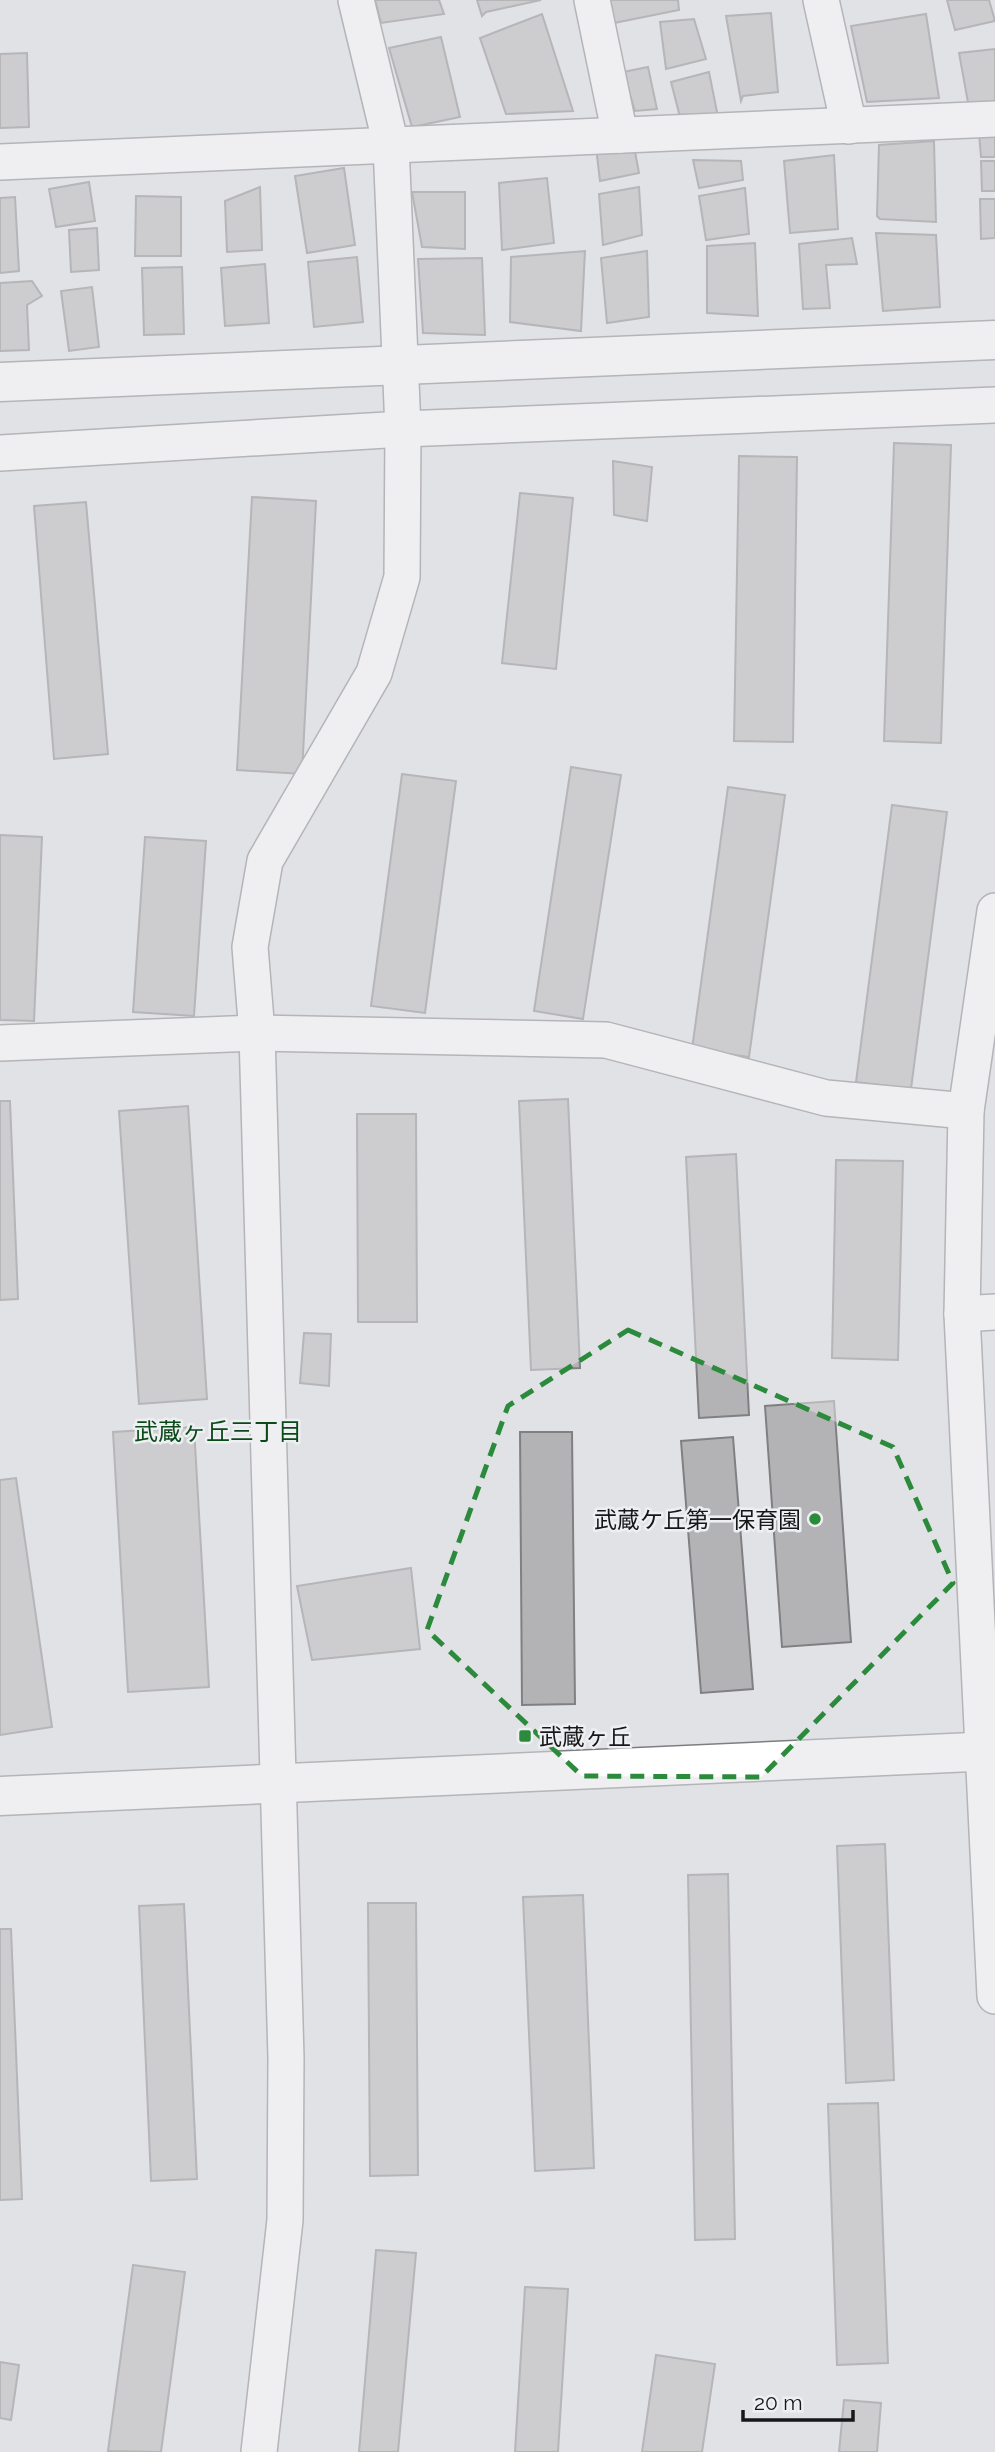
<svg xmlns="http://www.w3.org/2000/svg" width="995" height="2452" font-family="Raleway,'Noto Sans JP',sans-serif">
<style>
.building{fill:#b3b3b6;stroke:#808083;stroke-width:2}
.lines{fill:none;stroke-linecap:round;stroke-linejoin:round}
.street-casing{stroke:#7d7e81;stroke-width:38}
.secondary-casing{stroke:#7d7e81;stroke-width:41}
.street{stroke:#fff;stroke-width:35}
.secondary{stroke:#fff;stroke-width:38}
.marked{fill:none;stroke:#2c8a3c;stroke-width:5;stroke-dasharray:14 9;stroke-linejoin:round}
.poi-dot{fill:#2c8a3c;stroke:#eeeff2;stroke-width:2.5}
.labels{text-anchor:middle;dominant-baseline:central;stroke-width:5;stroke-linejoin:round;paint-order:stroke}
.poi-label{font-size:23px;fill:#171718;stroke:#eeeff2;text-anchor:end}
.neighbourhood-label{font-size:24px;fill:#0b4a18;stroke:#eeeff2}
</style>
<rect width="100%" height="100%" fill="#e1e2e5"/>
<g class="building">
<path d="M375 0H439L444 14 381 23Z"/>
<path d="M477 0H541L486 12 482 16Z"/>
<path d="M609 0H678L679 10 614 23Z"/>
<path d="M947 0H989L995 21 955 30Z"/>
<path d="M771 13 778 92 743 96 741 101 726 16Z"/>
<path d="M542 14 573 111 506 114 480 38Z"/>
<path d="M926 14 939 98 867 102 851 26Z"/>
<path d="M694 19 706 59 666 69 660 22Z"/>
<path d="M441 37 460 117 412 127 389 48Z"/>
<path d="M995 49V108H969L959 53Z"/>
<path d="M27 53 29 127 0 128V54Z"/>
<path d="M648 67 657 109 635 111 623 72Z"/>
<path d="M709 72 718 117H680L671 82Z"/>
<path d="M995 132V157H981L979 133Z"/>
<path d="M633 141 639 173 600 181 596 147Z"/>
<path d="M934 141 936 222 880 219 877 216 879 145Z"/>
<path d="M834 155 838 229 790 233 784 161Z"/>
<path d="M693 160 741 161 743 180 699 188Z"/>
<path d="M981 161H995V191H982Z"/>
<path d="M344 168 355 245 307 253 295 176Z"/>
<path d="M547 178 554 243 502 250 499 183Z"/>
<path d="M89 182 95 221 56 227 49 189Z"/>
<path d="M260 187 262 250 227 252 225 201Z"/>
<path d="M639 187 642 235 603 245 599 194Z"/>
<path d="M745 188 749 234 706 240 699 196Z"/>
<path d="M412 192H465V249L422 247Z"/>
<path d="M136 196 181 197V256H135Z"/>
<path d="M15 197 19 271 0 273V198Z"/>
<path d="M980 199H995V238L981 239Z"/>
<path d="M97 228 99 270 71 272 69 230Z"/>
<path d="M876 233 936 235 940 307 883 311Z"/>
<path d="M852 238 857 264 826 265 830 308 803 309 799 244Z"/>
<path d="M755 243 758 316 707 313V246Z"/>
<path d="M585 251 581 331 510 322 511 257Z"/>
<path d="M647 251 649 317 607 323 601 258Z"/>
<path d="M357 257 363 322 314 327 308 262Z"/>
<path d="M482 258 485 335 423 333 418 259Z"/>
<path d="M265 264 269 323 225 326 221 268Z"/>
<path d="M182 267 184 334 144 335 142 268Z"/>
<path d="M32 281 42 296 27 305 29 350 0 351V283Z"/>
<path d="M92 287 99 347 69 351 61 291Z"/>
<path d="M894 443 951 445 941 743 884 741Z"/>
<path d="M739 456 797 457 793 742 734 741Z"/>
<path d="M613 461 652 467 647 521 614 515Z"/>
<path d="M520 493 573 498 556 669 502 663Z"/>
<path d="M252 497 316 501 302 774 237 770Z"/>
<path d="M86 502 108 754 54 759 34 506Z"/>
<path d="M571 767 621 775 583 1019 534 1011Z"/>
<path d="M402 774 456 781 425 1013 371 1006Z"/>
<path d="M728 787 785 795 749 1057 692 1049Z"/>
<path d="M892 805 947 812 911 1089 856 1082Z"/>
<path d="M0 835 42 837 34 1021 0 1020Z"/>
<path d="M145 837 206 841 194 1016 133 1012Z"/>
<path d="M568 1099 580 1368 531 1370 519 1101Z"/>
<path d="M0 1101H10L18 1299 0 1300Z"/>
<path d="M188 1106 207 1399 139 1404 119 1111Z"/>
<path d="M357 1114H416L417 1322H358Z"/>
<path d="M736 1154 749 1415 699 1418 686 1157Z"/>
<path d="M836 1160 903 1161 898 1360 832 1358Z"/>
<path d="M304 1333 331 1334 329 1386 300 1383Z"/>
<path d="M834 1401 851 1642 782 1647 765 1406Z"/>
<path d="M194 1427 209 1687 128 1692 113 1432Z"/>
<path d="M520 1432H572L575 1704 522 1705Z"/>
<path d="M733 1437 753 1689 701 1693 681 1441Z"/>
<path d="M16 1478 52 1727 0 1735V1480Z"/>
<path d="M411 1568 420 1649 312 1660 297 1586Z"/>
<path d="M885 1844 894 2080 846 2083 837 1846Z"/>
<path d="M728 1874 735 2239 695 2240 688 1875Z"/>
<path d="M583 1895 594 2168 535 2171 523 1897Z"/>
<path d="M368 1903H416L418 2175 370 2176Z"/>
<path d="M184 1904 197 2179 151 2181 139 1906Z"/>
<path d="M0 1929H11L22 2199 0 2200Z"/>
<path d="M878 2103 888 2363 837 2365 828 2104Z"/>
<path d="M376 2250 416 2253 398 2452H359Z"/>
<path d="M133 2265 185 2272 161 2452 108 2451Z"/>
<path d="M525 2287 568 2289 558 2452H515Z"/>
<path d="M656 2355 715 2364 702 2452H642Z"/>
<path d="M0 2362 19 2365 11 2420 0 2418Z"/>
<path d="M844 2400 881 2403 877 2452H839Z"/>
</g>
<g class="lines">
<g class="street-casing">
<g id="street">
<path d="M592 0 620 135"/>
<path d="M821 0 849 126"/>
<path d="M0 162 995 119"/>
<path d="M0 453 403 429 995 405"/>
<path d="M995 911 966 1111 962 1314 995 1996"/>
<path d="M0 1043 257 1033 606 1040 826 1098 966 1111"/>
<path d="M962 1314 995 1312"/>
<path d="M259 2452 285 2220 286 2058 257 1033 250 947 265 861 374 673 402 577 403 429 391 145 356 0"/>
</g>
</g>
<g class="secondary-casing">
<g id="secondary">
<path d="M0 382 995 340"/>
<path d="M0 1796 995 1751"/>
</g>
</g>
<use href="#street" class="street"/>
<use href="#secondary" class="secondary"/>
</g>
<path d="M0 0H995V2452H0ZM628 1330 893 1447 953 1583 761 1777 582 1776 427 1630 508 1406Z" fill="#e1e2e5" fill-opacity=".55" fill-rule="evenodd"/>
<path class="marked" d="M628 1330 893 1447 953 1583 761 1777 582 1776 427 1630 508 1406Z"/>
<g class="poi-dot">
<circle cx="815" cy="1519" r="7"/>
<rect x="518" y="1729" width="14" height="14" rx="3.5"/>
</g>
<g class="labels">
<g class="poi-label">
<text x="801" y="1519">武蔵ケ丘第一保育園</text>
<text x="539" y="1736" text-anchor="start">武蔵ヶ丘</text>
</g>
<g class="neighbourhood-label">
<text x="218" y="1431">武蔵ヶ丘三丁目</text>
</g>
</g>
<path d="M743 2410v10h110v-10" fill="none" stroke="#171718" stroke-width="3.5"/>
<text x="754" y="2410" font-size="21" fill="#171718" stroke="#eeeff2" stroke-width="5" paint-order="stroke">20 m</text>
</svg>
